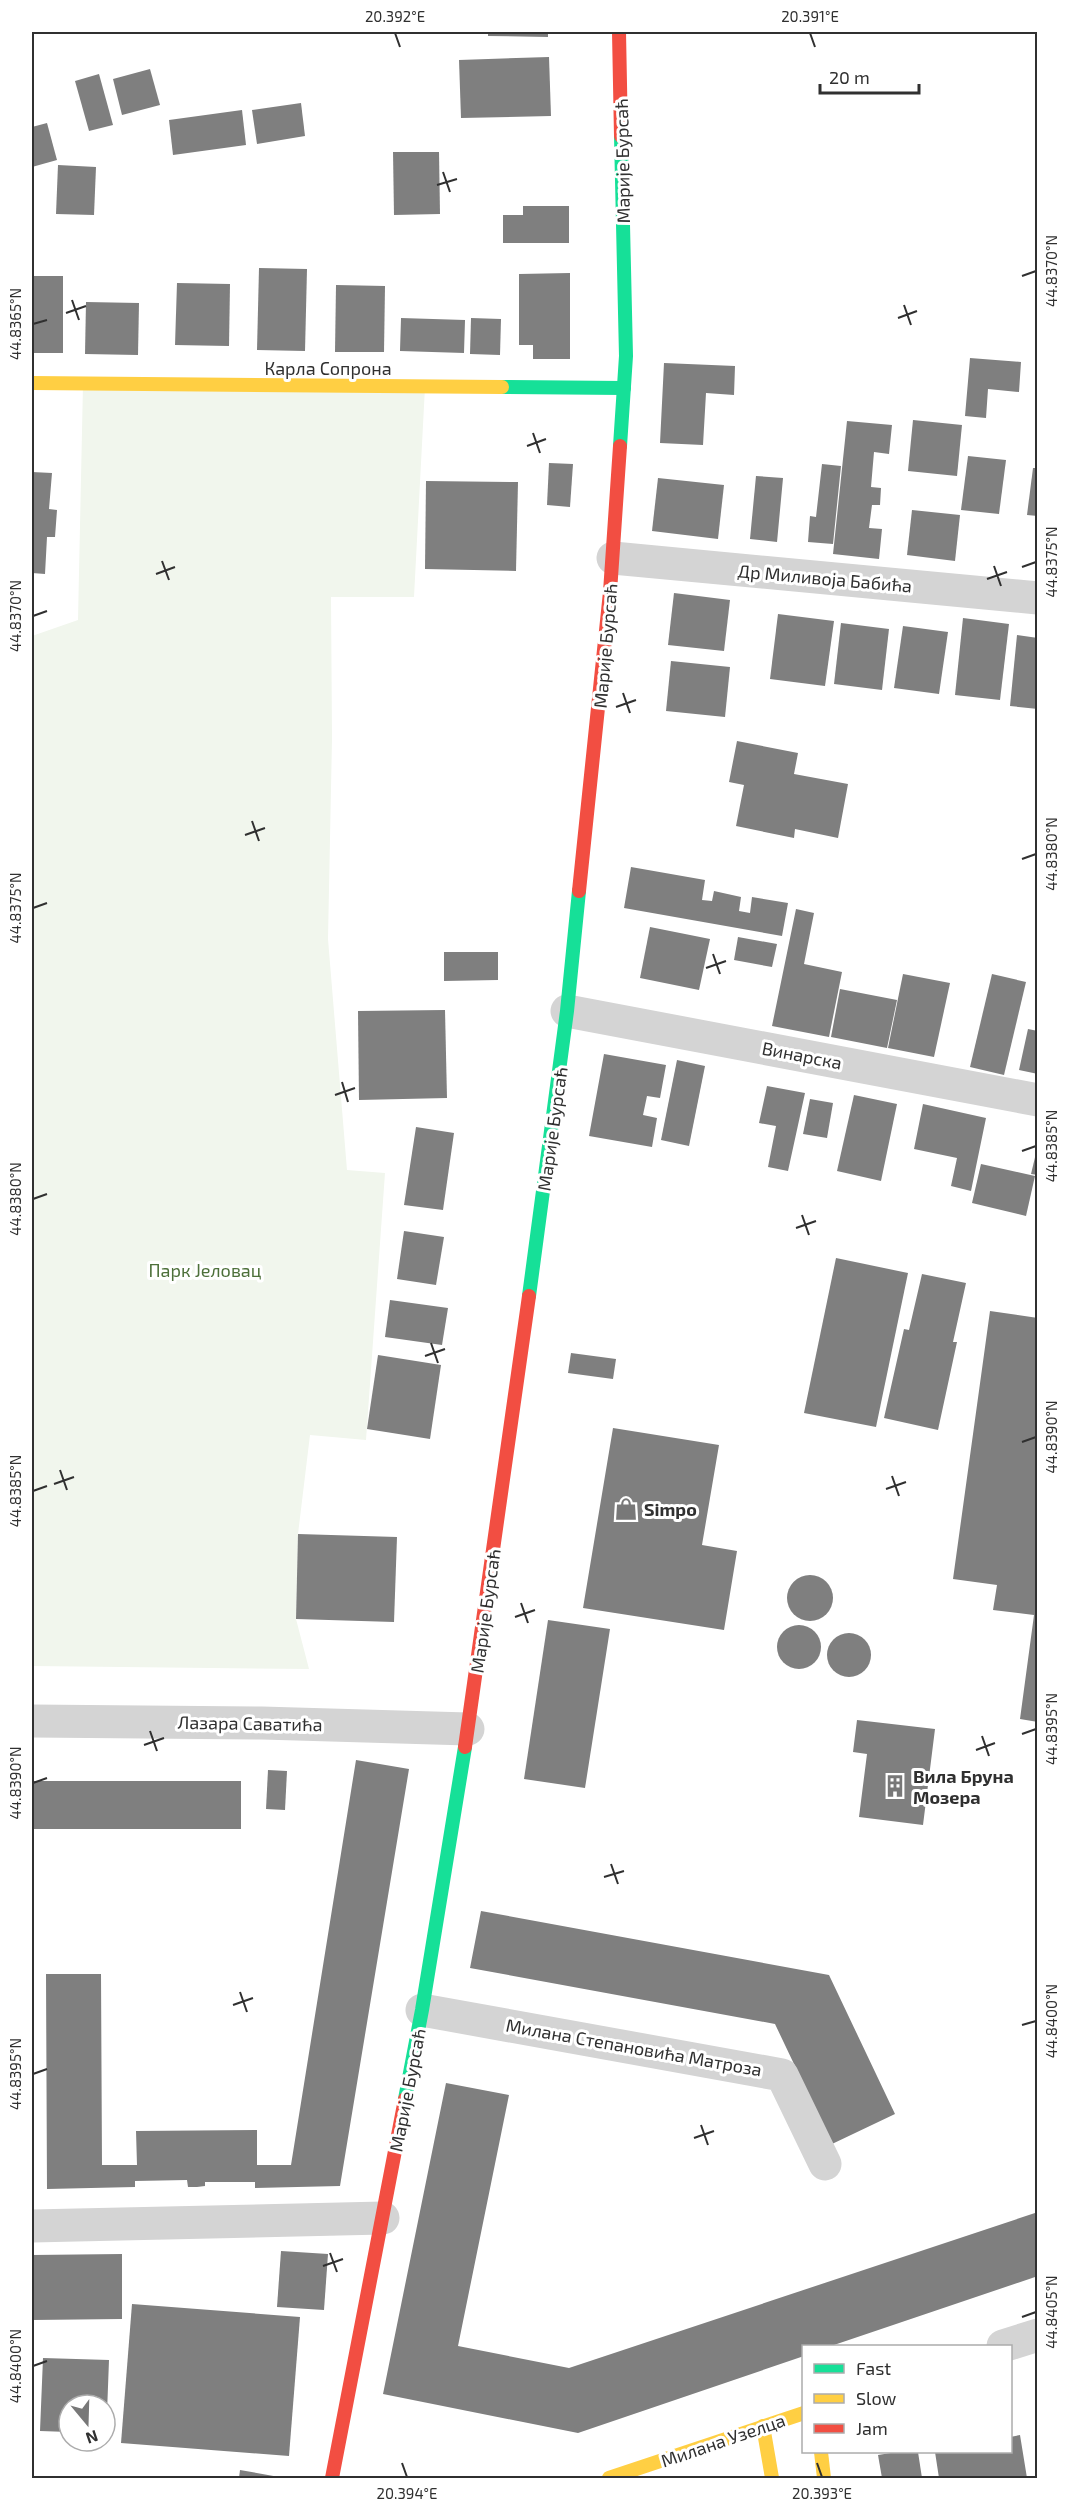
<svg xmlns="http://www.w3.org/2000/svg" width="1069" height="2510" font-family="'Exo 2',sans-serif">
<style>
.green{fill:#f1f6ed}
.building{fill:#7f7f7f}
.lines{fill:none;stroke-linecap:round;stroke-linejoin:round}
.street{stroke:#d4d4d4;stroke-width:33}
.fast{stroke:#16e098;stroke-width:14}
.slow{stroke:#ffcf43;stroke-width:14}
.jam{stroke:#f24e42;stroke-width:14}
.ticks{fill:none;stroke:#303030;stroke-width:2}
.labels{text-anchor:middle;dominant-baseline:central;stroke-width:6;stroke-linejoin:round;paint-order:stroke}
.street-label{font-size:18px;fill:#303030;stroke:#fff}
.park-label{font-size:18px;fill:#4d703a;stroke:#fff}
.poi-label{font-size:18px;font-weight:bold;fill:#303030;stroke:#fff;text-anchor:start}
.neatline{fill:none;stroke:#303030;stroke-width:2}
.ticks-label{font-size:15px;text-anchor:middle;fill:#303030}
</style>
<rect width="100%" height="100%" fill="#fff"/>
<path class="green" d="M83 384 425 387 414 597H331L332 739 328 939 347 1170 385 1173 366 1440 310 1435 298 1534 296 1619 309 1669 32 1666V636L78 620Z"/>
<g class="building">
<path d="M488 32H548V37L488 36Z"/>
<path d="M549 57 551 116 461 118 459 60Z"/>
<path d="M150 69 160 105 122 115 113 79Z"/>
<path d="M99 74 113 125 89 131 75 81Z"/>
<path d="M301 103 305 136 257 144 252 110Z"/>
<path d="M242 110 246 145 173 155 169 120Z"/>
<path d="M47 123 57 160 32 167V127Z"/>
<path d="M393 152H439L440 214 394 215Z"/>
<path d="M58 165 96 167 94 215 56 214Z"/>
<path d="M523 206H569V243H503V215H523Z"/>
<path d="M259 268 307 269 305 351 257 350Z"/>
<path d="M570 273V359H533V345H519V274Z"/>
<rect x="32" y="276" width="31" height="77"/>
<path d="M177 283 230 284 229 346 175 345Z"/>
<path d="M336 285 385 286 384 352H335Z"/>
<path d="M86 302 139 303 138 355 85 354Z"/>
<path d="M401 318 465 320 464 353 400 351Z"/>
<path d="M471 318 501 319 500 355 470 354Z"/>
<path d="M970 358 1021 362 1019 392 988 389 986 418 965 416Z"/>
<path d="M664 363 735 366 734 395 706 393 703 445 660 443Z"/>
<path d="M913 420 962 425 957 476 908 471Z"/>
<path d="M847 421 892 425 889 454 874 452 871 487 881 488 880 505H872L869 528 882 529 879 559 833 554Z"/>
<path d="M968 456 1006 460 999 514 961 510Z"/>
<path d="M549 463 573 464 570 507 547 505Z"/>
<path d="M822 464 841 466 833 544 808 542 810 516 816 517Z"/>
<path d="M1033 468H1038V516L1027 515Z"/>
<path d="M32 472 52 473 49 509 57 510 55 537H47L45 574 32 573Z"/>
<path d="M756 476 783 478 777 542 750 539Z"/>
<path d="M658 478 724 485 718 539 652 531Z"/>
<path d="M426 481 518 482 516 571 425 569Z"/>
<path d="M912 510 960 515 955 561 907 555Z"/>
<path d="M674 593 730 600 724 651 668 645Z"/>
<path d="M778 614 834 621 825 686 770 679Z"/>
<path d="M963 618 1009 624 1000 700 955 695Z"/>
<path d="M841 623 889 629 882 690 834 684Z"/>
<path d="M903 626 948 632 939 694 894 688Z"/>
<path d="M1017 635 1038 638V709L1010 706Z"/>
<path d="M671 661 730 667 725 717 666 711Z"/>
<path d="M737 741 798 753 794 774 848 784 838 838 795 829 794 838 736 826 744 785 729 782Z"/>
<path d="M631 867 705 880 702 900 712 901 714 891 741 897 739 911 750 913 752 897 788 903 782 936 624 908Z"/>
<path d="M796 909 814 913 804 964 842 972 829 1037 772 1026Z"/>
<path d="M650 927 710 939 699 990 640 978Z"/>
<path d="M738 937 777 944 772 967 734 960Z"/>
<path d="M444 952H498V980L444 981Z"/>
<path d="M903 974 950 983 934 1057 888 1048Z"/>
<path d="M992 974 1026 982 1004 1075 970 1067Z"/>
<path d="M840 989 897 1000 887 1048 831 1037Z"/>
<path d="M445 1010 447 1098 359 1100 358 1011Z"/>
<path d="M1028 1029 1038 1031V1074L1019 1070Z"/>
<path d="M604 1054 666 1065 660 1098 647 1096 643 1115 657 1118 652 1147 589 1136Z"/>
<path d="M677 1060 705 1066 689 1146 661 1140Z"/>
<path d="M767 1086 805 1093 788 1171 768 1167 776 1126 759 1123Z"/>
<path d="M854 1095 897 1104 881 1181 837 1171Z"/>
<path d="M810 1099 833 1103 827 1138 803 1134Z"/>
<path d="M923 1104 986 1118 971 1191 951 1186 957 1158 914 1149Z"/>
<path d="M416 1127 454 1133 443 1210 404 1205Z"/>
<path d="M1037 1149H1038V1175L1031 1174Z"/>
<path d="M981 1164 1035 1176 1026 1216 972 1203Z"/>
<path d="M404 1231 444 1237 436 1285 397 1279Z"/>
<path d="M836 1258 908 1273 876 1427 804 1413Z"/>
<path d="M922 1274 966 1283 953 1342H957L938 1430 884 1418 904 1329 909 1330Z"/>
<path d="M390 1300 448 1308 442 1345 385 1337Z"/>
<path d="M990 1311 1038 1318V1722L1020 1719 1034 1615 993 1610 997 1585 953 1579Z"/>
<path d="M571 1353 616 1359 613 1379 568 1373Z"/>
<path d="M378 1355 441 1365 430 1439 367 1429Z"/>
<path d="M613 1428 719 1445 702 1545 737 1551 724 1630 583 1608Z"/>
<path d="M298 1534 397 1537 394 1622 296 1619Z"/>
<circle cx="810" cy="1598" r="23"/>
<path d="M548 1620 610 1629 585 1788 524 1779Z"/>
<circle cx="799" cy="1647" r="22"/>
<circle cx="849" cy="1655" r="22"/>
<path d="M857 1720 935 1729 923 1825 859 1817 867 1754 853 1752Z"/>
<path d="M356 1760 409 1769 340 2186 255 2188V2182H205V2186L197 2187H188L187 2180 135 2181V2187L47 2189 46 1974H101L102 2165H137L136 2131 257 2130V2165H291Z"/>
<path d="M268 1770 287 1771 285 1810 266 1809Z"/>
<rect x="32" y="1781" width="209" height="48"/>
<path d="M481 1911 829 1975 895 2114 832 2144 775 2024 470 1968Z"/>
<path d="M446 2083 509 2095 458 2346 569 2368 1038 2212V2276L831 2346H804V2356L578 2433 383 2394Z"/>
<path d="M281 2251 328 2254 324 2310 277 2307Z"/>
<path d="M122 2254V2319L32 2320V2255Z"/>
<path d="M132 2304 300 2317 289 2456 121 2443Z"/>
<path d="M43 2358 109 2360 107 2413H105V2405H69V2432L40 2431Z"/>
<path d="M1020 2435 1027 2478H939L935 2452H1010V2437Z"/>
<path d="M897 2452H918L922 2478H882L878 2455Z"/>
<path d="M240 2470 279 2477V2478H239Z"/>
</g>
<g class="lines">
<g class="street">
<path d="M613 558 1038 598"/>
<path d="M567 1011 1038 1100"/>
<path d="M32 1721 262 1723 468 1729"/>
<path d="M422 2010 782 2075 825 2164"/>
<path d="M32 2226 383 2218"/>
<path d="M1003 2346 1038 2335"/>
</g>
<g class="fast">
<path d="M502 387 624 388"/>
<path d="M620 446 626 356 621 136"/>
<path d="M529 1296 567 1011 579 891"/>
<path d="M405 2099 422 2010 465 1747"/>
</g>
<g class="slow">
<path d="M32 383 502 387"/>
<path d="M763 2426 772 2478"/>
<path d="M821 2452 824 2478"/>
<path d="M609 2478 804 2413"/>
</g>
<g class="jam">
<path d="M619 32 621 136"/>
<path d="M579 891 610 592 620 446"/>
<path d="M465 1747 529 1296"/>
<path d="M332 2478 405 2099"/>
</g>
</g>
<path class="ticks" d="M395 33 400 47M810 33 815 47M443 172 450 192M437 185 457 179M1022 276 1036 271M72 300 79 320M904 305 911 325M66 313 86 306M898 318 917 311M33 324 47 320M533 433 540 453M527 446 546 439M162 561 169 580M994 566 1001 586M1022 567 1036 562M156 574 175 567M987 579 1007 572M33 616 47 611M623 693 630 713M616 707 636 700M252 821 259 841M245 835 265 828M1022 859 1036 854M33 908 47 903M713 954 720 974M706 968 726 961M342 1082 348 1102M335 1095 355 1088M1022 1151 1036 1146M33 1199 47 1194M802 1215 809 1235M796 1228 816 1221M431 1343 438 1363M425 1356 445 1349M1022 1442 1036 1437M60 1470 67 1490M892 1476 899 1496M54 1484 74 1477M886 1489 906 1482M33 1491 47 1486M521 1603 528 1623M515 1617 535 1610M150 1731 157 1751M1022 1734 1036 1729M982 1736 989 1756M144 1745 164 1738M976 1750 995 1743M33 1783 47 1778M611 1864 618 1884M604 1877 624 1871M240 1992 247 2012M233 2005 253 1998M1022 2025 1036 2021M33 2074 47 2069M701 2125 708 2145M694 2138 714 2131M330 2253 337 2272M323 2266 343 2259M1022 2317 1036 2312M33 2366 47 2361M402 2463 407 2477M817 2463 822 2477"/>
<defs>
<g id="shop-bare" transform="scale(1.8)"><path d="M-5-2.5h2.3a2.7 3.5 0 0 1 5.4 0H5L5.5 6h-11ZM-1.5-2.5h3a1.5 2.3 0 0 0-3 0Z" fill="#787878" stroke="#fff" stroke-width="2.5" paint-order="stroke"/></g>
<g id="building-bare" transform="scale(1.8)"><path d="M-4-6H4V6H1V3H-1V6H-4ZM-2.5-4.3h1.7v1.8h-1.7ZM.8-4.3h1.7v1.8H.8ZM-2.5-1h1.7V.8h-1.7ZM.8-1h1.7V.8H.8Z" fill="#787878" stroke="#fff" stroke-width="2.5" paint-order="stroke"/></g>
</defs>
<g fill-rule="evenodd">
<use href="#shop-bare" x="626" y="1509"/>
<use href="#building-bare" x="895" y="1786"/>
</g>
<g class="labels">
<g class="street-label">
<text transform="translate(622 161) rotate(-91)">Марије Бурсаћ</text>
<text x="328" y="368">Карла Сопрона</text>
<text transform="translate(825 578) rotate(5)">Др Миливоја Бабића</text>
<text transform="translate(605 646) rotate(-85)">Марије Бурсаћ</text>
<text transform="translate(802 1055) rotate(11)">Винарска</text>
<text transform="translate(552 1129) rotate(-82)">Марије Бурсаћ</text>
<text transform="translate(485 1611) rotate(-82)">Марије Бурсаћ</text>
<text transform="translate(250 1723) rotate(1)">Лазара Саватића</text>
<text transform="translate(634 2047) rotate(10)">Милана Степановића Матроза</text>
<text transform="translate(407 2090) rotate(-79)">Марије Бурсаћ</text>
<text transform="translate(723 2440) rotate(-19)">Милана Узелца</text>
</g>
<g class="park-label">
<text x="205" y="1270">Парк Јеловац</text>
</g>
<g class="poi-label">
<text x="644" y="1509">Simpo</text>
<text x="913" y="1776">Вила Бруна<tspan x="913" dy="21">Мозера</tspan></text>
</g>
</g>
<rect width="1069" height="2510" fill="none" stroke="#ffffff" stroke-width="66"/>
<rect x="802" y="2345" width="210" height="108" fill="#ffffff" stroke="#acacac" stroke-width="1.5"/>
<rect x="814" y="2364" width="30" height="9" fill="#16e098" stroke="#acacac" stroke-width="1.5"/>
<text x="856" y="2375" font-size="18" fill="#303030">Fast</text>
<rect x="814" y="2394" width="30" height="9" fill="#ffcf43" stroke="#acacac" stroke-width="1.5"/>
<text x="856" y="2405" font-size="18" fill="#303030">Slow</text>
<rect x="814" y="2424" width="30" height="9" fill="#f24e42" stroke="#acacac" stroke-width="1.5"/>
<text x="856" y="2435" font-size="18" fill="#303030">Jam</text>
<g transform="translate(87 2423) rotate(161)"><circle r="28" fill="#ffffff" stroke="#acacac" stroke-width="1.5"/>
<path d="M0-4.5L10 22L0 15L-10 22Z" fill="#787878"/>
<text y="-9" font-size="16" font-weight="bold" text-anchor="middle" fill="#303030">N</text>
</g>
<path d="M820 84v9h99v-9" fill="none" stroke="#303030" stroke-width="3"/>
<text x="829" y="84" font-size="18" fill="#303030" stroke="#ffffff" stroke-width="4.5" paint-order="stroke">20 m</text>
<rect x="33" y="33" width="1003" height="2444" class="neatline"/>
<g class="ticks-label">
<text x="395" y="22">20.392°E</text>
<text x="810" y="22">20.391°E</text>
<text transform="translate(1052 271) rotate(-90)" y="5">44.8370°N</text>
<text transform="translate(16 324) rotate(-90)" y="5">44.8365°N</text>
<text transform="translate(1052 562) rotate(-90)" y="5">44.8375°N</text>
<text transform="translate(16 616) rotate(-90)" y="5">44.8370°N</text>
<text transform="translate(1052 854) rotate(-90)" y="5">44.8380°N</text>
<text transform="translate(16 908) rotate(-90)" y="5">44.8375°N</text>
<text transform="translate(1052 1146) rotate(-90)" y="5">44.8385°N</text>
<text transform="translate(16 1199) rotate(-90)" y="5">44.8380°N</text>
<text transform="translate(1052 1437) rotate(-90)" y="5">44.8390°N</text>
<text transform="translate(16 1491) rotate(-90)" y="5">44.8385°N</text>
<text transform="translate(1052 1729) rotate(-90)" y="5">44.8395°N</text>
<text transform="translate(16 1783) rotate(-90)" y="5">44.8390°N</text>
<text transform="translate(1052 2021) rotate(-90)" y="5">44.8400°N</text>
<text transform="translate(16 2074) rotate(-90)" y="5">44.8395°N</text>
<text transform="translate(1052 2312) rotate(-90)" y="5">44.8405°N</text>
<text transform="translate(16 2366) rotate(-90)" y="5">44.8400°N</text>
<text x="407" y="2499">20.394°E</text>
<text x="822" y="2499">20.393°E</text>
</g>
</svg>
